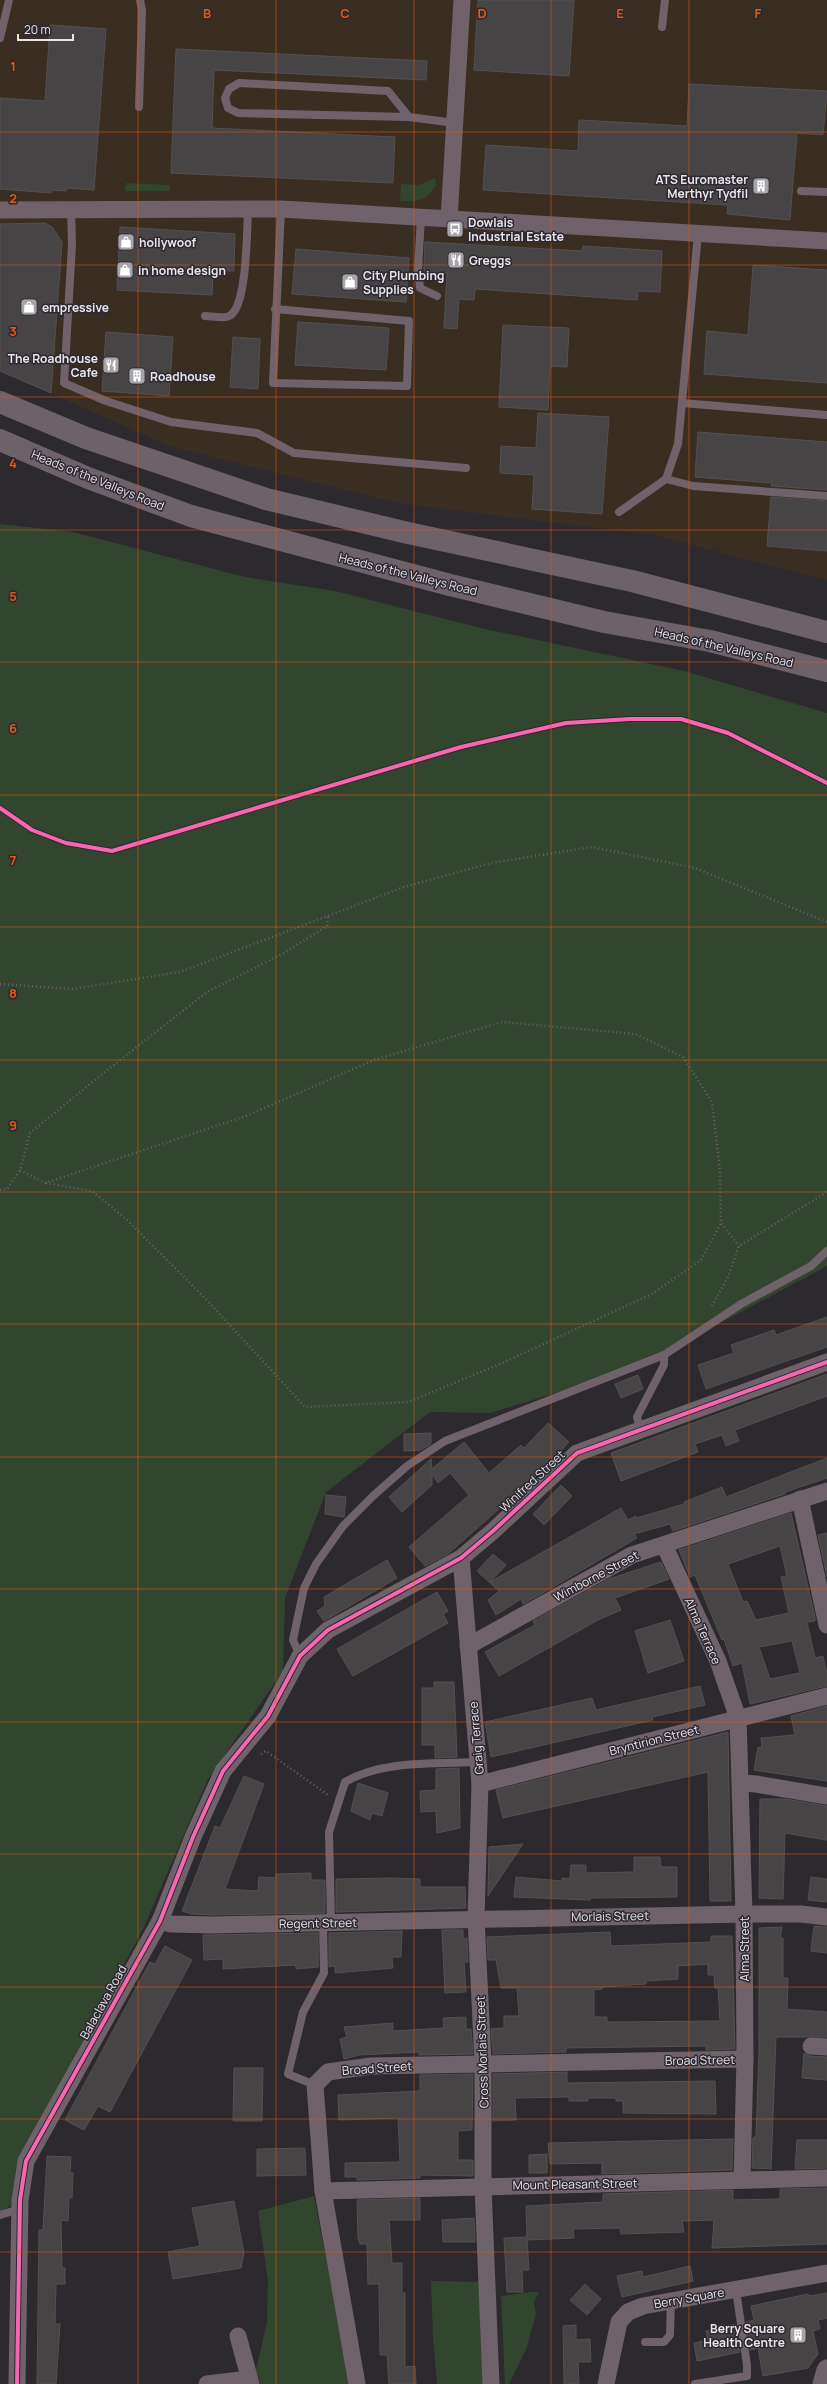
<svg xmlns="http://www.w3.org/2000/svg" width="827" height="2384" font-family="Manrope,sans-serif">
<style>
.commercial{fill:#3a2e23}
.green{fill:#32452e}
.building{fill:#474445;stroke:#545052;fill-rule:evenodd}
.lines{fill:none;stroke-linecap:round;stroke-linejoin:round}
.path{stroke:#6a6268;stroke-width:2.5;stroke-dasharray:1 3;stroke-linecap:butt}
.service{stroke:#6f626a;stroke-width:8}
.minor{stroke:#6f626a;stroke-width:17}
.tertiary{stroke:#6f626a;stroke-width:21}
.trunk{stroke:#6d616a;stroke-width:22}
.cycleway-casing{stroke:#2d2831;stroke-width:6}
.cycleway{stroke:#f766af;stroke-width:4}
.grid{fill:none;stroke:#e8590c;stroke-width:1;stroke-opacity:0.55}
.labels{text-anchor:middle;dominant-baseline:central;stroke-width:3;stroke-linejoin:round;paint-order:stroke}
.poi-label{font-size:12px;font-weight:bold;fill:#e8e5eb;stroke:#2d2831;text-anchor:start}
.street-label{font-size:12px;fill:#e8e5eb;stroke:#2d2831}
.grid-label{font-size:13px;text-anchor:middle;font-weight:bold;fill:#e8590c;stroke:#2d2831;stroke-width:3;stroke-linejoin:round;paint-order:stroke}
</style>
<rect width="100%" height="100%" fill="#2d2a2f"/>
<path class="commercial" d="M0 0H827V580L653 535 397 503 172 447 0 371Z"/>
<g class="green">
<path d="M435 178 436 185C427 201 417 202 400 201L401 184 419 185Z"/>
<path d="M126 183 170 185V191H125Z"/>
<path d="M0 524 73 532 245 577 335 591 485 629 684 671 827 713V1266L634 1369 490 1413 430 1412 326 1492 285 1598 283 1671 208 1779 144 1927 16 2167 11 2205 0 2212Z"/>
<path d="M314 2196 350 2384H261L256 2370 267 2322 268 2281 258 2211Z"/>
<path d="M431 2281 480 2282 484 2384H437L433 2337Z"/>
<path d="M531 2292H539L534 2302 536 2313 527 2347 509 2384H505L501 2296Z"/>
</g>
<g class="building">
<path d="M478 0H574L569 76 474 70Z"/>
<path d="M50 25 106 29 94 190 67 188 66 191 52 190 51 193 0 189V98L45 101Z"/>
<path d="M176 49 427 61 426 80 214 70 212 128 395 137 393 183 171 173Z"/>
<path d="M689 84 827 91 823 135 797 133 790 220 727 214 728 205 483 190 486 145 578 151 579 120 687 126Z"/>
<path d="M45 223 52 227 62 242 51 393 0 371V224Z"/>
<path d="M120 227 235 234 234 271 213 270 212 295 117 290Z"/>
<path d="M425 242 582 251 583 246 662 251 660 292 638 291 637 300 475 289 474 300 459 299 457 329 444 328 447 273 424 271Z"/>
<path d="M296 249 409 258 406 302 292 294Z"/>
<path d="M753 265 827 270V383L704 374 707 331 748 335Z"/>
<path d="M298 322 389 328 386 370 295 365Z"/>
<path d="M503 325 569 328 567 367 550 366 548 410 499 407Z"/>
<path d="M106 332 173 337 169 396 102 391Z"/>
<path d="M233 337 260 339 258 389 230 387Z"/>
<path d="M538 413 609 417 602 514 532 509 534 475 500 473 501 446 536 448Z"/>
<path d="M698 432 827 442V490L771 486 772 483 695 477Z"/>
<path d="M771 497 827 501V551L767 546Z"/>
<path d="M827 1317V1347L706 1389 698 1365 734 1353 731 1345 774 1330 776 1335Z"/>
<path d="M827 1374V1396L735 1430 739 1441 726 1446 722 1435 695 1444 698 1452 621 1481 611 1453Z"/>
<path d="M638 1375 643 1389 621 1398 615 1384Z"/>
<path d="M548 1423 569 1442 542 1471 475 1530 448 1554 425 1566 409 1547 469 1495 450 1473 438 1483 432 1474V1485L402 1512 389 1497 431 1459 432 1469 464 1442 489 1473 521 1445 524 1448Z"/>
<path d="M431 1433V1444L421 1450 404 1451V1434Z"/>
<path d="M827 1458V1478L785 1492V1494L673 1531 670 1524 634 1534 637 1538 541 1594 523 1604 521 1599 496 1615 488 1600 499 1591 477 1571 493 1554 506 1565 490 1582 621 1508 628 1520 636 1516 637 1518 684 1504V1502L722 1487 726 1497Z"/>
<path d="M561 1485 572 1496 544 1525 533 1514Z"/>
<path d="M326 1495 346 1497 344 1517 325 1514Z"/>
<path d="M791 1513 815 1617V1621L807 1622 815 1658 823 1656 827 1674V1686L750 1704 742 1663 733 1666 724 1639 722 1640 695 1575 690 1577 679 1550ZM780 1546 787 1576 781 1577 789 1613 756 1620 747 1601 743 1602 728 1564ZM792 1641 800 1673 770 1679 759 1647Z"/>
<path d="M827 1533V1577L818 1535Z"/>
<path d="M387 1560 397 1578 324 1621 317 1611 325 1606 324 1597Z"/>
<path d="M661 1562 669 1579 615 1598 621 1610 598 1620 499 1676 485 1652 535 1625 533 1621 609 1579Z"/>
<path d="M437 1592 448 1611 443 1614 448 1623 353 1676 337 1649Z"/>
<path d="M670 1620 684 1661 648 1673 635 1631Z"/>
<path d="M434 1682H454L457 1757 435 1758V1745H422V1688H434Z"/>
<path d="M700 1686 705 1705 652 1717 653 1720 491 1757 485 1722 592 1698 596 1710Z"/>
<path d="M827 1706V1781L754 1770 758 1747 762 1748 761 1738 795 1735 791 1716Z"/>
<path d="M728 1732 731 1901H710L708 1772 503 1818 496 1790Z"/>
<path d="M459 1768 460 1828 437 1833 436 1811 421 1812 420 1791 436 1790V1769Z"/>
<path d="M244 1776 264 1784 225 1889 258 1891 259 1877 276 1878V1874L311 1873V1880H325V1913L212 1915 191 1914 182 1911 215 1826 220 1828Z"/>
<path d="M358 1783 388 1793 382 1816 372 1813 370 1820 351 1811Z"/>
<path d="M760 1799H785L827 1806V1840L785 1833 783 1899 759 1898Z"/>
<path d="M523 1844 488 1896 489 1847Z"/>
<path d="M634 1857H660L661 1867H677V1897L590 1898V1900L514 1897 516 1877 562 1881V1878L570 1879 571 1865H586V1873L634 1872Z"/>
<path d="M811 1877 827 1879V1902L808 1900Z"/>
<path d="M392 1878 420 1879V1887H465L466 1908 336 1912V1879Z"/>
<path d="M814 1926 827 1927V1953L811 1951Z"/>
<path d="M782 1927 780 1938H783V1978H788L787 2009 827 2012V2037H776L771 2169 752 2168 753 2138 756 2136 759 2052V1928Z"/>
<path d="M442 1930H463V1939L467 1938 468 1962H464L466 1992 445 1993Z"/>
<path d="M402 1931 401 1957H392L393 1968 335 1973V1966L329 1967V1933Z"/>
<path d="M610 1932 611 1946 711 1942V1936H732L735 2049 706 2050V2046L566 2048V2052L493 2054 491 2029 504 2028V2016H519L517 1988H501L496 1960H488L487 1937ZM708 1964V1975H714L715 1988H718L720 2021 607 2022V2017H594V1990L602 1989V1987L646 1984V1981L678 1979V1966Z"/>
<path d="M318 1933V1967L296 1969V1965L223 1969V1959L204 1960 203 1935Z"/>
<path d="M165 1946 192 1960 110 2112 98 2106 84 2130 65 2120 150 1962 155 1964Z"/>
<path d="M466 2017V2029H471L473 2054 419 2055V2052L359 2055 344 2059 340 2039 347 2037 344 2027 393 2023V2031L444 2028 443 2018Z"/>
<path d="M804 2053 810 2056 827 2057V2080L802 2078Z"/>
<path d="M234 2068H263L262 2121H233Z"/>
<path d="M567 2072V2083L715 2081 716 2114 623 2113V2101H616V2098H588V2101H569V2097L515 2098 516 2120 493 2121V2074Z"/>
<path d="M473 2074 472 2130 458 2131V2160H473V2176L420 2175V2178L357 2180V2177H345V2163L400 2162 398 2118 339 2120 338 2095 420 2091V2075Z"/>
<path d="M733 2139 732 2170 602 2174V2163L550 2164 548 2143Z"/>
<path d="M797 2140H827V2168L795 2169Z"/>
<path d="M305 2148 306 2175 257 2176V2149Z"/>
<path d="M547 2154V2173H529V2155Z"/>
<path d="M47 2156 71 2157 70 2173H73L72 2198 69 2197 68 2221 61 2220 62 2268H65V2284H56L55 2324H60L56 2384H37L39 2230H43Z"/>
<path d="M827 2188V2244L712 2248 714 2220 682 2221 684 2232 621 2234 620 2228 573 2229 574 2238 527 2240 529 2270H522L523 2292H507L504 2238 527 2237 526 2206 603 2202V2194L733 2190V2200L780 2199V2189Z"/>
<path d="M420 2198V2220H389L392 2263H402V2293H405V2367L415 2366 416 2384H389L387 2355H380L379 2284H368L367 2244H360L358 2238 357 2200Z"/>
<path d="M234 2201 244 2253 241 2268 173 2279 168 2252 200 2246 192 2208Z"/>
<path d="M474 2218 475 2242H443L442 2220Z"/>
<path d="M690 2266 693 2281 622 2297 617 2276 642 2271 643 2277Z"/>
<path d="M585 2284 601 2299 587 2315 570 2300Z"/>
<path d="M827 2293V2318L818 2320 820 2329 813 2331 818 2354 808 2368 763 2376 758 2348 750 2350 746 2322 754 2320 751 2306 808 2294 809 2296Z"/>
<path d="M735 2324 740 2352 697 2361 694 2343 708 2340 706 2331Z"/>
<path d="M576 2325V2340L590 2339 591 2362H578L579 2384H564L563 2326Z"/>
</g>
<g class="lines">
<g class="path">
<path d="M0 984 73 989 180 972 404 887 491 863 592 847 695 868 827 922"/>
<path d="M20 1170 45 1183 246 1116 374 1060 502 1022 636 1034 683 1057 712 1102 720 1170 721 1223 739 1246"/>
<path d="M46 1183 92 1191 125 1218 204 1297 305 1407 408 1402 500 1364 652 1294 701 1260 721 1223"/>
<path d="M0 1190 7 1189 20 1170 30 1133 101 1075 207 992 284 953 327 926 328 916"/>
<path d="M712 1306 728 1277 739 1246 827 1192"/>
<path d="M261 1754 266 1751 328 1795"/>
</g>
<g class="service">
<path d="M662 27 665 0"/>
<path d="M0 38 9 0"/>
<path d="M139 107 142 10 140 0"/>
<path d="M409 117 388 91 239 83 229 89 225 98 228 108 238 113 409 117 455 123"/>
<path d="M801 191 827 192"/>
<path d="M71 209 72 245 64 383 106 401 171 422 257 433 294 453 466 468"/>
<path d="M421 217 418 270 420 288 437 296"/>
<path d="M275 309 409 321 407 386 273 383 281 209"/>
<path d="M205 316C212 316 227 320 232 314 247 300 247 230 248 208"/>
<path d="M682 403 827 415"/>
<path d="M666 479 693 486 827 496"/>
<path d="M619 512 666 479 678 444 698 234"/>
<path d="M640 1429 637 1417 664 1365V1355"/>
<path d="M300 1656 293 1640 304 1588 316 1564 343 1526 373 1496 407 1466 445 1441 664 1355 741 1304 811 1266 827 1251"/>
<path d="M331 1923 329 1832 345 1782C382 1760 436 1764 478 1762"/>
<path d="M315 2085 288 2074 303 2012 324 1973 323 1923"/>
<path d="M0 2215 20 2209"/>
<path d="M645 2342H664L670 2335 671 2301"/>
<path d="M695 2384 747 2376V2365L736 2290"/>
</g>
<g class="minor">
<path d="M0 210 281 209 827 241"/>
<path d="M449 219 462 0"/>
<path d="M800 1499 827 1625"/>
<path d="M664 1545 718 1661 738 1718 744 1914 745 2059 742 2180"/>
<path d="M461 1558 480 1784 476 1918 483 2063V2187L491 2384"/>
<path d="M468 1646 632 1555 827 1491"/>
<path d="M742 1783 756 1784 827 1796"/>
<path d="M480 1784 827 1696"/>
<path d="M160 1921 171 1924 212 1925 744 1914H801L827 1917"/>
<path d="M811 2046 827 2047"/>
<path d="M323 2191 827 2178"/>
<path d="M238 2336 251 2384"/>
<path d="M17 2384 20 2200 26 2161 160 1921 193 1837 223 1771 268 1716 300 1656 328 1630 461 1558 493 1531 577 1453 827 1362"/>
<path d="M207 2384 249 2379"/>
<path d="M357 2384 323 2191 315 2085 328 2072 371 2066 745 2059"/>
<path d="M606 2384 619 2322 628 2312 643 2306 827 2273"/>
</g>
<path class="tertiary" d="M823 2384 827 2370"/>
<g class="trunk">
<path d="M0 402 86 438 266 499 408 533 632 581 827 632"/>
<path d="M0 440 88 478 191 516 450 585 604 622 710 641 827 671"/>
</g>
<g class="cycleway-casing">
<g id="cycleway">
<path d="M0 808 32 830 66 843 112 851 461 747 566 723 630 719H681L728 733 827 783"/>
<path d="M17 2384 20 2200 26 2161 160 1921 193 1837 223 1771 268 1716 300 1656 328 1630 461 1558 493 1531 577 1453 827 1362"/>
</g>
</g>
<use href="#cycleway" class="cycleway"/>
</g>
<path class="grid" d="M138 0V2384M276 0V2384M414 0V2384M551 0V2384M689 0V2384M0 132H827M0 265H827M0 397H827M0 530H827M0 662H827M0 795H827M0 927H827M0 1060H827M0 1192H827M0 1324H827M0 1457H827M0 1589H827M0 1722H827M0 1854H827M0 1987H827M0 2119H827M0 2252H827"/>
<defs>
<g id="building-square" transform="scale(0.9)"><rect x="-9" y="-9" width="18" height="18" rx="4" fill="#a7a4a9" stroke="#2d2831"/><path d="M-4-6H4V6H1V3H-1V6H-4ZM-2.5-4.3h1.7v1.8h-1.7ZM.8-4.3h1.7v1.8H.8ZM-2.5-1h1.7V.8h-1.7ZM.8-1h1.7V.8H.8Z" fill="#fff"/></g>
<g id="bus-square" transform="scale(0.9)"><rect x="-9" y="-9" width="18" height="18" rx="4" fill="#a7a4a9" stroke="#2d2831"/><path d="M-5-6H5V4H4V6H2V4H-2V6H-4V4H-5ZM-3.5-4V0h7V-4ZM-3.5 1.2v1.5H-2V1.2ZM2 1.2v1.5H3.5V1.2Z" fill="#fff"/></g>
<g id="shop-square" transform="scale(0.9)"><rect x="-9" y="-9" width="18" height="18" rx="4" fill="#a7a4a9" stroke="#2d2831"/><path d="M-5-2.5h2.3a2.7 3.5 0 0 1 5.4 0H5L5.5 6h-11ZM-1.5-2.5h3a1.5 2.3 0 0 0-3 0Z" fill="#fff"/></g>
<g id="restaurant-square" transform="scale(0.9)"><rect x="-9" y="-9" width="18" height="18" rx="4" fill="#a7a4a9" stroke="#2d2831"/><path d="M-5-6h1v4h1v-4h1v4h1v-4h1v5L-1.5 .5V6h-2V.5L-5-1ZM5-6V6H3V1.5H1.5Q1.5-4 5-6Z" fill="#fff"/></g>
</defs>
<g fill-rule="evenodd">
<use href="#building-square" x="761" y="186"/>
<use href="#bus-square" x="455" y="229"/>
<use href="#shop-square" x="126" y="242"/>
<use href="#restaurant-square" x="456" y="260"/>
<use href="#shop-square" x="125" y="270"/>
<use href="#shop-square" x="350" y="282"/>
<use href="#shop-square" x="29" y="307"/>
<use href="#restaurant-square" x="111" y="365"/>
<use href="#building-square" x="137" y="376"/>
<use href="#building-square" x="798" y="2335"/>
</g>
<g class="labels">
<g class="poi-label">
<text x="748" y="179" text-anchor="end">ATS Euromaster<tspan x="748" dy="14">Merthyr Tydfil</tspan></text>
<text x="468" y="222">Dowlais<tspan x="468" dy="14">Industrial Estate</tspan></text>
<text x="139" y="242">hollywoof</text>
<text x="469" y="260">Greggs</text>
<text x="138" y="270">in home design</text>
<text x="363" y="275">City Plumbing<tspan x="363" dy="14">Supplies</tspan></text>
<text x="42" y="307">empressive</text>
<text x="98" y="358" text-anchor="end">The Roadhouse<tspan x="98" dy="14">Cafe</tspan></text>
<text x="150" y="376">Roadhouse</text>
<text x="785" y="2328" text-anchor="end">Berry Square<tspan x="785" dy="14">Health Centre</tspan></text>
</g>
<g class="street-label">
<text transform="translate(98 480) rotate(22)">Heads of the Valleys Road</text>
<text transform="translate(408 574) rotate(14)">Heads of the Valleys Road</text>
<text transform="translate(724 647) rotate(13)">Heads of the Valleys Road</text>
<text transform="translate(532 1481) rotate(-43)">Winifred Street</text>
<text transform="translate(596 1576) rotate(-28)">Wimborne Street</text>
<text transform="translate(703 1631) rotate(66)">Alma Terrace</text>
<text transform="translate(476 1738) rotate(-95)">Graig Terrace</text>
<text transform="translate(654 1740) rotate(-14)">Bryntirion Street</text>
<text transform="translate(610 1916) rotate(-1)">Morlais Street</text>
<text transform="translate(318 1923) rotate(-1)">Regent Street</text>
<text transform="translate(744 1949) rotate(-90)">Alma Street</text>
<text transform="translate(103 2002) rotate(-61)">Balaclava Road</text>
<text transform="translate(482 2052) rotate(-92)">Cross Morlais Street</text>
<text transform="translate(700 2060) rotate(-1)">Broad Street</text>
<text transform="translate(377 2068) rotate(-4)">Broad Street</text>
<text transform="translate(575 2184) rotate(-1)">Mount Pleasant Street</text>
<text transform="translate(689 2298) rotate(-10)">Berry Square</text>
</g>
</g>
<g class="grid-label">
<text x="207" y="18">B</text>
<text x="345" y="18">C</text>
<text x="482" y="18">D</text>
<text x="620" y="18">E</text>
<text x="758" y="18">F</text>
<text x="13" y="71">1</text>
<text x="13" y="203">2</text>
<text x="13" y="336">3</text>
<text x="13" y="468">4</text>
<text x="13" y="601">5</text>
<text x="13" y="733">6</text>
<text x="13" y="865">7</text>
<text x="13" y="998">8</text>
<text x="13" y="1130">9</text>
</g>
<path d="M18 34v6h55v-6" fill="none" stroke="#e8e5eb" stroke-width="2"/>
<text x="24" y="34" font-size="12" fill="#e8e5eb" stroke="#2d2831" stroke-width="3" paint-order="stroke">20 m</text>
</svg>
